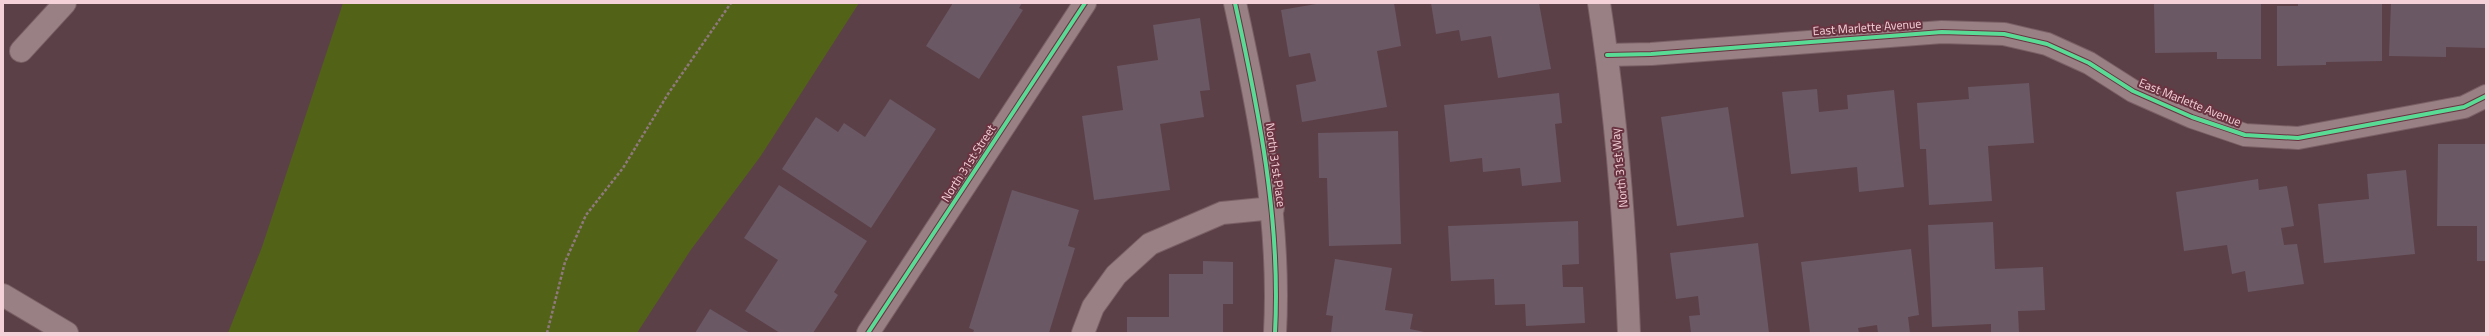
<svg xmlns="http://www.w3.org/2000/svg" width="2489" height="336" font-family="'Titillium Web',sans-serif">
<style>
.green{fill:#526317}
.building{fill:#6a5864}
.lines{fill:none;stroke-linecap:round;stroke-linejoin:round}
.minor-casing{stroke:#7a6066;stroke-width:24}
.path{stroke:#8f797e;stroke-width:2.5;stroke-dasharray:3 2;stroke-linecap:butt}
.minor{stroke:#988085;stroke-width:22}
.cycleway-casing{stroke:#693341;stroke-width:6}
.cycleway{stroke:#5adb95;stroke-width:4}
.labels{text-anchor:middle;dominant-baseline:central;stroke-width:4;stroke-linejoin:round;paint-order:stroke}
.street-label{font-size:12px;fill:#f4d1d8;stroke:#693341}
</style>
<rect width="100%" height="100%" fill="#5c4047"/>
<path class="green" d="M343 3H859L760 157 690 251 637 333H228L262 247Z"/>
<g class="building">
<path d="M953 3H1022L1019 8 1023 10 979 79 926 46Z"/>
<path d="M1322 3H1394L1401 46 1377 51 1387 107 1302 122 1296 85 1316 81 1310 53 1289 57 1281 10Z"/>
<path d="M1431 3H1539L1551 69 1498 78 1491 36 1461 41 1459 30 1436 34Z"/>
<path d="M2154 3H2261V59H2217V52L2155 53Z"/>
<path d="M2298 3H2382V61L2326 62V65L2277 66V6H2298Z"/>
<path d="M2391 3H2486V48L2446 47V57L2389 56Z"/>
<path d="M1200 18 1210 90 1200 91 1204 117 1160 124 1170 190 1094 200 1082 116 1123 110 1117 66 1158 60 1153 25Z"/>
<path d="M2029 83 2034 143 1988 146 1992 201 1929 205 1926 149H1920L1917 103 1969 99 1968 87Z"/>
<path d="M1817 89 1819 112 1848 109 1847 95 1894 90 1904 187 1859 192 1857 167 1791 174 1782 92Z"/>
<path d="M1559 93 1562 123 1555 124 1561 182 1522 186 1520 168 1483 172 1482 158 1450 162 1444 105Z"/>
<path d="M890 99 936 129 871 228 782 169 816 117 838 132 844 123 865 137Z"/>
<path d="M1728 107 1744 217 1677 226 1661 117Z"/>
<path d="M1398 131 1401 244 1329 246 1327 178H1319L1318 133Z"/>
<path d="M2438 144H2486V261H2477V226H2437Z"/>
<path d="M2406 170 2415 254 2324 263 2318 204 2369 199 2367 174Z"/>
<path d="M2258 179 2259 190 2287 186 2294 226 2281 228 2284 245 2297 244 2304 284 2248 292 2245 271 2232 274 2227 245 2184 251 2176 192Z"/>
<path d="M779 185 867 241 834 292 838 295 813 333H780L745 311 778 260 744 238Z"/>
<path d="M1012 190 1079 210 1068 246 1075 248 1049 333H973L974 330 969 328Z"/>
<path d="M1578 221 1579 264 1562 265 1563 287H1583L1585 323 1526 326 1525 304 1495 305 1494 279 1451 281 1448 226Z"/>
<path d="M1993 222 1995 269 2043 267 2045 310 2018 311 2019 332 1991 333V324L1932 327 1928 225Z"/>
<path d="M1758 243 1769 333H1691L1689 316 1700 315 1698 296 1676 299 1670 253Z"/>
<path d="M1911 249 1919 315 1908 317 1910 333H1878L1877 325 1858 328 1859 333H1810L1801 262Z"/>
<path d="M1335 259 1392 268 1385 310 1413 314 1410 329 1429 333H1331L1333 316 1326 315Z"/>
<path d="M1203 261 1233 262V304H1223V333H1127V317H1169V274H1203Z"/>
<path d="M710 309 750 333H695Z"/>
</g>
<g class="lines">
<g class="minor-casing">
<g id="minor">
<path d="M1235 3C1259 112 1281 221 1275 333"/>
<path d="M1599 3C1616 112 1625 223 1629 333"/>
<path d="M21 51 65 3"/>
<path d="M1607 55 1651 54 1942 32 2004 34 2047 44 2089 63 2133 91 2192 117 2245 135 2298 138 2464 107 2486 96"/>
<path d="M3 295 67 333"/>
<path d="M868 333 1085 3"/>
<path d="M1083 333 1093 307 1116 275 1150 244 1222 213 1273 208"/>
</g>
</g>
<path class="path" d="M547 333 565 262 586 215 623 168 668 94 731 3"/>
<use href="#minor" class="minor"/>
<g class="cycleway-casing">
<g id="cycleway">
<path d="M1235 3C1259 112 1281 221 1275 333"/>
<path d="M1607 55 1651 54 1942 32 2004 34 2047 44 2089 63 2133 91 2192 117 2245 135 2298 138 2464 107 2486 96"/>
<path d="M868 333 1085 3"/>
</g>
</g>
<use href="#cycleway" class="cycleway"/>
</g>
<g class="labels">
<g class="street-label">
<text transform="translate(1867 27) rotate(-4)">East Marlette Avenue</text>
<text transform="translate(2190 102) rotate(22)">East Marlette Avenue</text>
<text transform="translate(968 163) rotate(-57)">North 31st Street</text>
<text transform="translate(1276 165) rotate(82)">North 31st Place</text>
<text transform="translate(1619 168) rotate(-96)">North 31st Way</text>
</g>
</g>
<rect width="2489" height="336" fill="none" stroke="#f4d1d8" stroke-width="8"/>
</svg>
